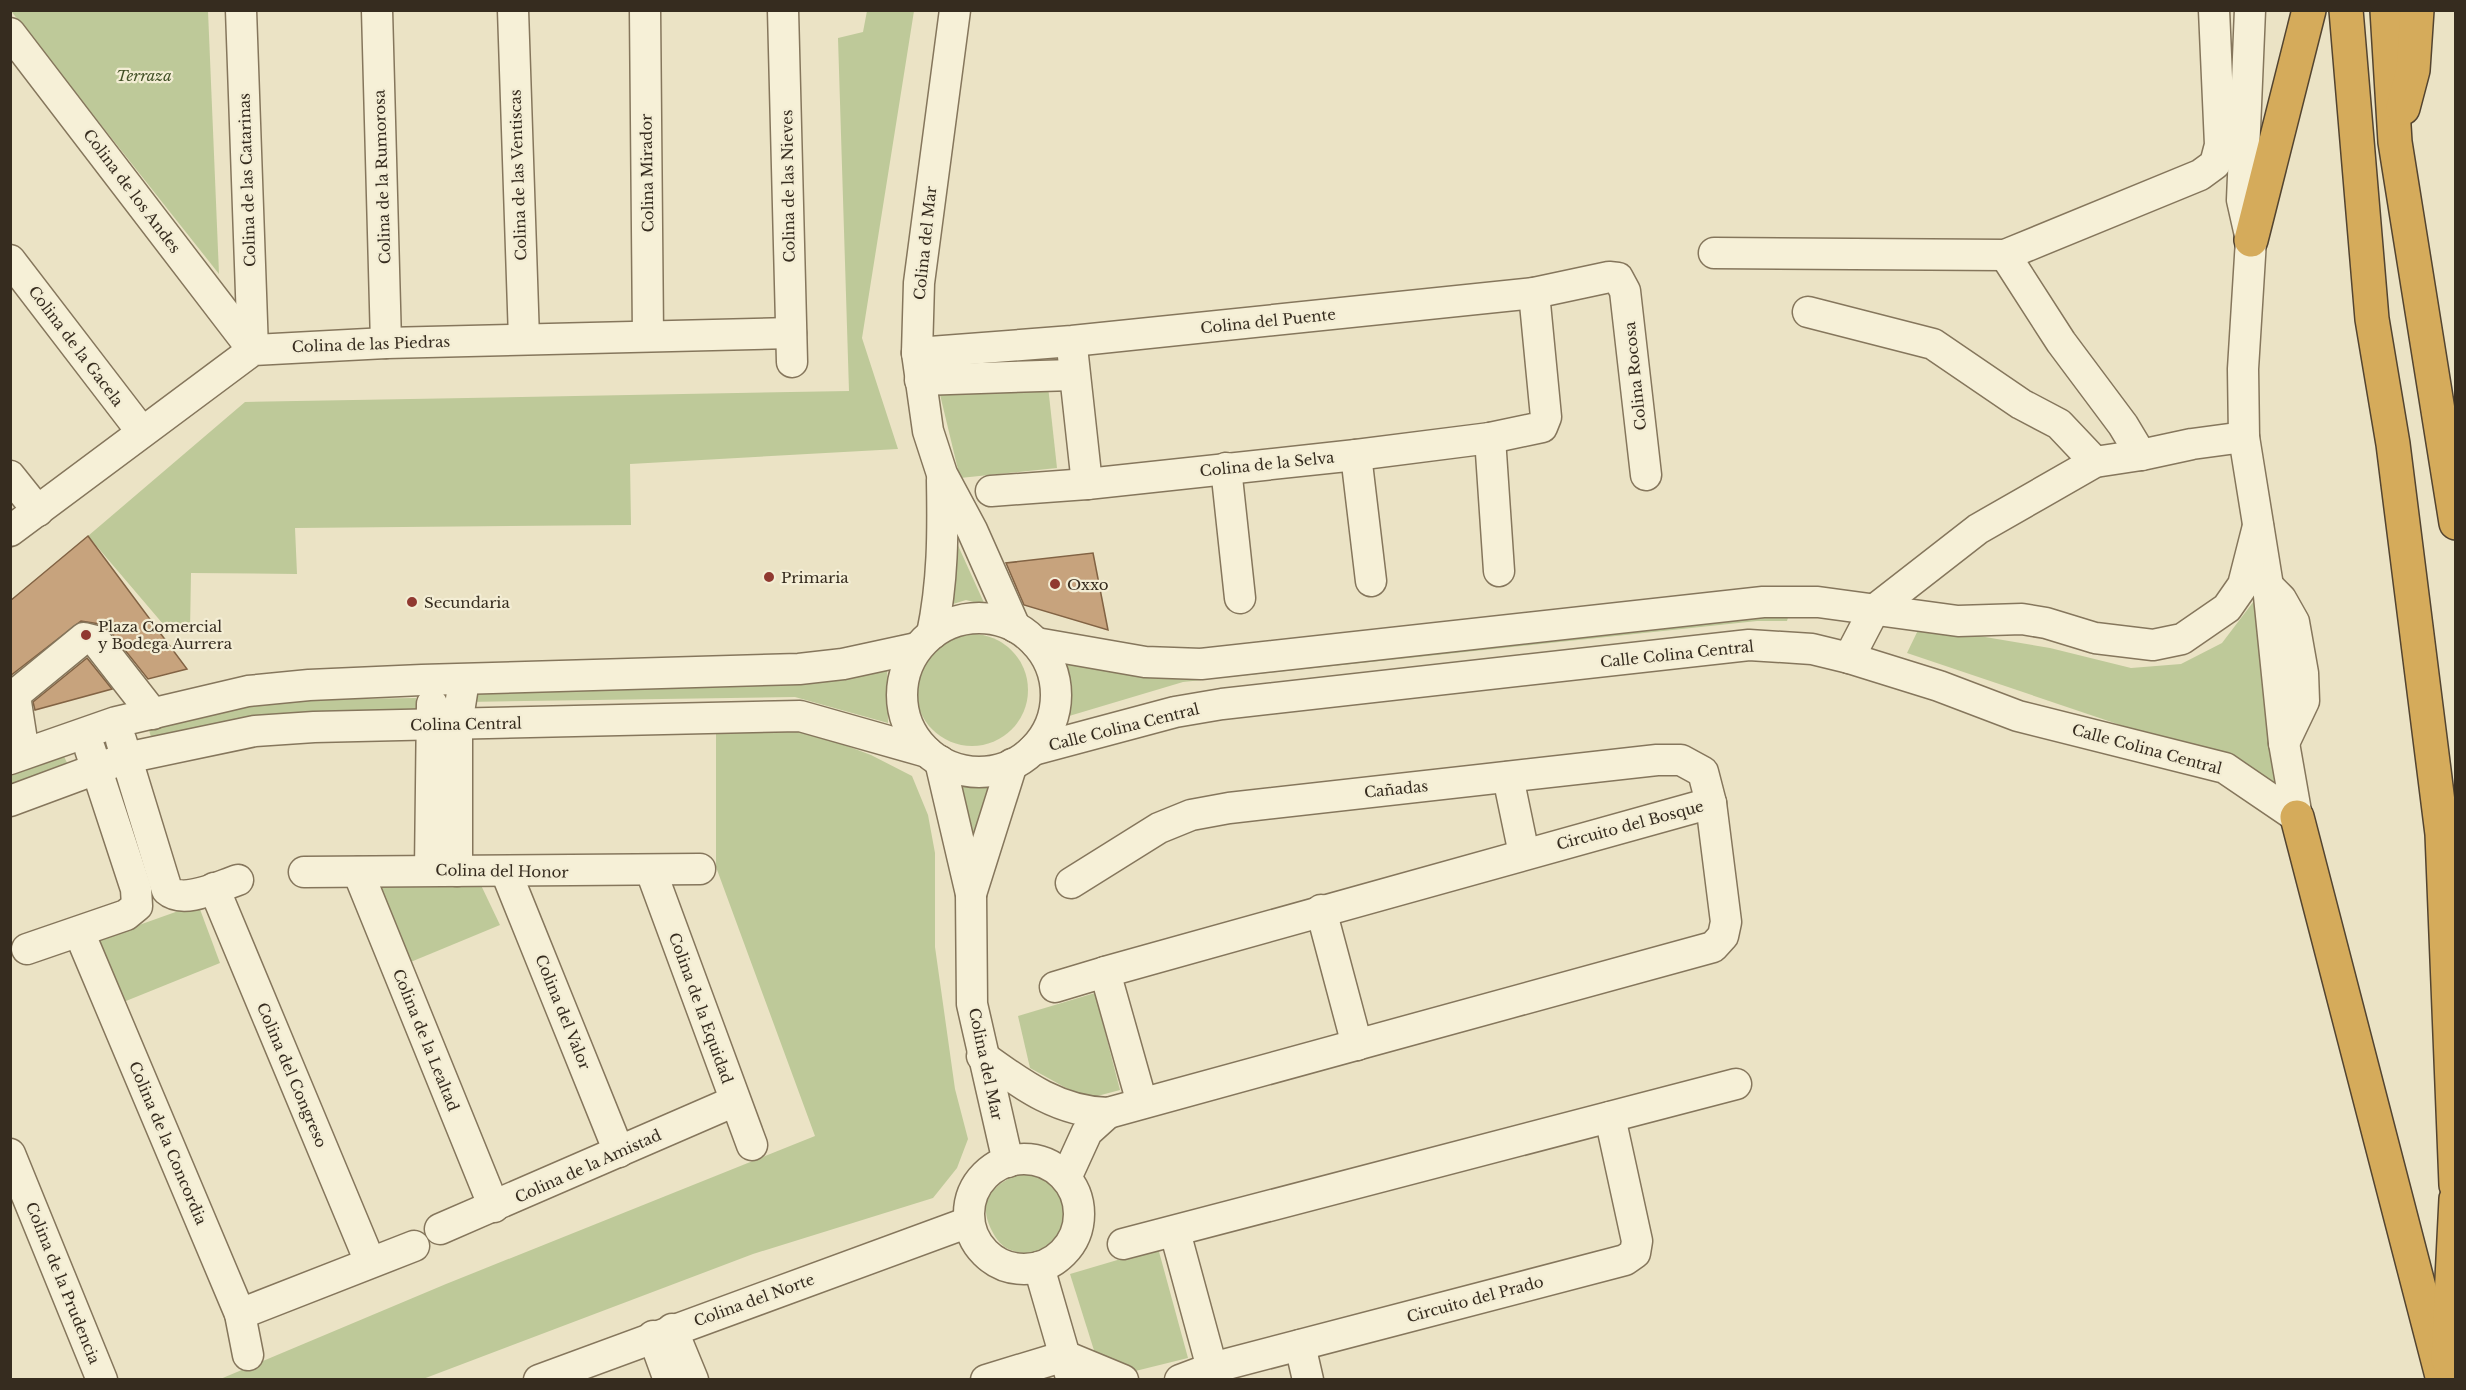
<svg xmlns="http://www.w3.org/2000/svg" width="2466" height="1390" font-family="'Libre Baskerville',serif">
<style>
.green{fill:#bec999}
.building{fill:#c7a37d;stroke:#826344;stroke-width:1.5}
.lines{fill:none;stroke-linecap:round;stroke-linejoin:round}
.minor-casing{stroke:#85765c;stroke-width:33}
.highway-casing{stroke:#534430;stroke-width:36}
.minor{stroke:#f6f0d7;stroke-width:30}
.highway{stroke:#d5ab5b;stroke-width:33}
.poi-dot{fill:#903930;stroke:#f3edd4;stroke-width:2}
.labels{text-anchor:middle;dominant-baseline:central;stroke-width:4.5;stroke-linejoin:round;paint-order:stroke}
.park-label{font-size:15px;font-style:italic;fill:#425127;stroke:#f3edd4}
.street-label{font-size:15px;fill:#362c1f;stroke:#f3edd4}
.poi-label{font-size:15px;fill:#362c1f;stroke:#f3edd4;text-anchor:start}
</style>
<rect width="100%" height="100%" fill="#ebe3c5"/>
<g class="green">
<path d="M11 11H208L219 274Z"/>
<path d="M867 11H914L862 338 898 449 630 464 631 525 295 528 297 574 191 573 190 631H169L88 536 245 402 849 391 838 38 863 32Z"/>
<path d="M1047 377 1057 468 960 478 937 382Z"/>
<path d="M951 530 985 605 966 600 940 608Z"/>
<path d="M2260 593 2276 786 2147 734 1907 653 1920 626 2050 648 2131 668 2181 664 2222 643Z"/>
<path d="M1791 607 1787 621H1757L1183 682 1059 719 1066 682 1055 655 1177 672Z"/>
<circle cx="972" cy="690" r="56"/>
<path d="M887 662 888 723 795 697 466 702V687Z"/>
<path d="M416 698 418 712 279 713 151 737 148 727 277 700Z"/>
<path d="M802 729 871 755 912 776 928 815 935 853V947L955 1089 968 1139 957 1168 933 1198 753 1254 423 1379 218 1380 446 1284 815 1136 716 867V731Z"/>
<path d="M61 750 68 765 11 789V772Z"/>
<path d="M959 780 975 783 991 781 975 843Z"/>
<path d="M479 881 500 925 401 966 369 882Z"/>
<path d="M198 904 220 963 121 1003 97 940Z"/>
<path d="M1095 993 1120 1090 1086 1099 1030 1068 1018 1016Z"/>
<path d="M1025 1171 1048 1175 1059 1182C1064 1192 1071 1206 1070 1217 1068 1244 1036 1260 1011 1250 1002 1247 996 1239 992 1231 975 1198 996 1183 1025 1171Z"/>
<path d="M1158 1248 1188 1358 1103 1379 1070 1274Z"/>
</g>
<g class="building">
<path d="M88 536 187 669 148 679 109 630 100 624 81 621 10 676V601Z"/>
<path d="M1093 553 1108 630 1024 605 1006 563Z"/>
<path d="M87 658 112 689 35 710 33 702Z"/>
</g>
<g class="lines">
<g class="minor-casing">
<g id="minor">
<path d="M241 10 253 350"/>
<path d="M377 10 386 343"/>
<path d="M513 10 524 339"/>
<path d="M645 10 648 336"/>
<path d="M783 10 792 362"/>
<path d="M955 10 919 283 917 353 928 431 942 474 972 530 1015 627"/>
<path d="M2250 10 2242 200 2251 240 2243 369 2244 437 2268 586 2284 743 2297 817"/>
<path d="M10 33 253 350"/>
<path d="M1714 253 2005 255 2200 175 2215 164 2220 145 2214 10"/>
<path d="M2005 255 2061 342 2123 425 2141 455 2192 444 2244 437"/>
<path d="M10 260 142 432"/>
<path d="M1808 312 1933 344 2021 404 2059 424 2095 462"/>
<path d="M917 353 1072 341 1534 293 1609 277 1618 278 1625 291 1646 475"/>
<path d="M1073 356 1087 484"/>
<path d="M920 380 1073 375"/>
<path d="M1490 438 1499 571"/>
<path d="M1356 455 1371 581"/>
<path d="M1226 468 1240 598"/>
<path d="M10 476 38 511"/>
<path d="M991 491 1087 484 1356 455 1490 438 1542 427 1546 417 1534 293"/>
<path d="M10 531 253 350 386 343 791 333"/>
<path d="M2268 586 2281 599 2294 622 2303 673 2304 701 2284 743"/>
<circle cx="979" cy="695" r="77"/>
<path d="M932 634C943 582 943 533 942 480"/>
<path d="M1036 643 1145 662 1201 664 1763 602H1818L1958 621 2022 619 2046 623 2095 638 2153 645 2182 639 2227 608 2243 585 2258 526"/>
<path d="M1849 658 1874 610 1978 529 2095 462 2141 455"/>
<path d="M121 740 167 890C184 905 219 886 238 880"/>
<path d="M1033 750 1175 712 1222 704 1749 645 1812 649 1849 658 1939 686 2018 716 2225 768 2297 817"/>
<path d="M24 753 16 702 17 693 84 638 96 641 153 714"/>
<path d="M10 759 116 722 248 691 309 685 422 680 799 669 843 664 917 648"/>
<path d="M940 761 971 894 972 1004 1008 1162"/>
<path d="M1508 777 1524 854"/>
<path d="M10 801 126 758 255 731 314 727 800 716 927 752"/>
<path d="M430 870 432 704"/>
<path d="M457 871V725L464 680"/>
<path d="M651 871 752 1145"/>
<path d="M304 872 700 869"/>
<path d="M358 872 494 1207"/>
<path d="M506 872 619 1152"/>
<path d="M214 888 370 1262"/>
<path d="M971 894 1012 764"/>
<path d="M1321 910 1357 1045"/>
<path d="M79 932 240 1314 248 1355"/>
<path d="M27 949 126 915 137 906 136 889 90 749"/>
<path d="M1055 987 1105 972"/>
<path d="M982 1056C1021 1084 1058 1112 1108 1113L1713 947 1723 936 1726 922 1711 803 1703 772 1681 760H1657L1229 808 1191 815 1159 828 1071 883"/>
<path d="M1142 1103 1105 972 1711 803"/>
<path d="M10 1154 102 1380"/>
<circle cx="1024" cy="1214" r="55"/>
<path d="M1066 1178 1087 1132 1108 1113"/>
<path d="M440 1229 735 1101"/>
<path d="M1175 1232 1212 1368"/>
<path d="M1123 1244 1736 1084"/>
<path d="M1039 1267 1070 1374"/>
<path d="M240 1314 414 1246"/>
<path d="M672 1329 693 1380"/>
<path d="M653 1336 669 1380"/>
<path d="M1300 1345 1308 1380"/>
<path d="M539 1380 969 1222"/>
<path d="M986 1380 1065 1356 1123 1380"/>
<path d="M1180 1380 1212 1368 1625 1260 1635 1253 1637 1241 1610 1117"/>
</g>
</g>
<g class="highway-casing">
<g id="highway">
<path d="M2346 10 2372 319 2393 444 2442 834 2456 1185"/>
<path d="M2387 10 2395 142 2456 523"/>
<path d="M2403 108 2413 70 2417 10"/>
<path d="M2251 240 2309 10"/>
<path d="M2297 817 2443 1380"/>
<path d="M2448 1359 2456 1199"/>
</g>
</g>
<use href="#minor" class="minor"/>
<use href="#highway" class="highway"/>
</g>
<g class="poi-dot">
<circle cx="769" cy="577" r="6"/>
<circle cx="1055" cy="584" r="6"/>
<circle cx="412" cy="602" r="6"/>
<circle cx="86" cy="635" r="6"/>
</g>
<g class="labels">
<g class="park-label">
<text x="144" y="75">Terraza</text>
</g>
<g class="street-label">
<text transform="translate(647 173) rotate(-91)">Colina Mirador</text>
<text transform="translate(518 175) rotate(-92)">Colina de las Ventiscas</text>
<text transform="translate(382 177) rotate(-92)">Colina de la Rumorosa</text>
<text transform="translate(247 180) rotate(-92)">Colina de las Catarinas</text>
<text transform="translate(788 186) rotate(-91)">Colina de las Nieves</text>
<text transform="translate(132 191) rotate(53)">Colina de los Andes</text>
<text transform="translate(925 243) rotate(-84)">Colina del Mar</text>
<text transform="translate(1268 321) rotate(-6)">Colina del Puente</text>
<text transform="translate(371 344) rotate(-2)">Colina de las Piedras</text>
<text transform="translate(76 346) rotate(53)">Colina de la Gacela</text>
<text transform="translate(1635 376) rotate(-96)">Colina Rocosa</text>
<text transform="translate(1267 464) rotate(-6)">Colina de la Selva</text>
<text transform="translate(1677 654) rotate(-6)">Calle Colina Central</text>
<text transform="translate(466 724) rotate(-1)">Colina Central</text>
<text transform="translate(1124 727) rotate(-14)">Calle Colina Central</text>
<text transform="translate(2147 749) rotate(15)">Calle Colina Central</text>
<text transform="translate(1396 789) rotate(-6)">Cañadas</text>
<text transform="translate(1630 825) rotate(-15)">Circuito del Bosque</text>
<text transform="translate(502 871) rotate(1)">Colina del Honor</text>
<text transform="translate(701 1008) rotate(70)">Colina de la Equidad</text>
<text transform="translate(563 1012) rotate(68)">Colina del Valor</text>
<text transform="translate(426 1040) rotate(68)">Colina de la Lealtad</text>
<text transform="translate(986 1064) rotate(78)">Colina del Mar</text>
<text transform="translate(292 1075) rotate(67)">Colina del Congreso</text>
<text transform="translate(168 1143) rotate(67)">Colina de la Concordia</text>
<text transform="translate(588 1166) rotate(-24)">Colina de la Amistad</text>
<text transform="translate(63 1283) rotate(68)">Colina de la Prudencia</text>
<text transform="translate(1475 1299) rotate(-15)">Circuito del Prado</text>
<text transform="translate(754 1300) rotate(-20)">Colina del Norte</text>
</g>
<g class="poi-label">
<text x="781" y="577">Primaria</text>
<text x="1067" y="584">Oxxo</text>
<text x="424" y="602">Secundaria</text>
<text x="98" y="626">Plaza Comercial<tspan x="98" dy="17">y Bodega Aurrera</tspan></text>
</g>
</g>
<rect width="2466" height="1390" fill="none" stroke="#362c1f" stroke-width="24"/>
</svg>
